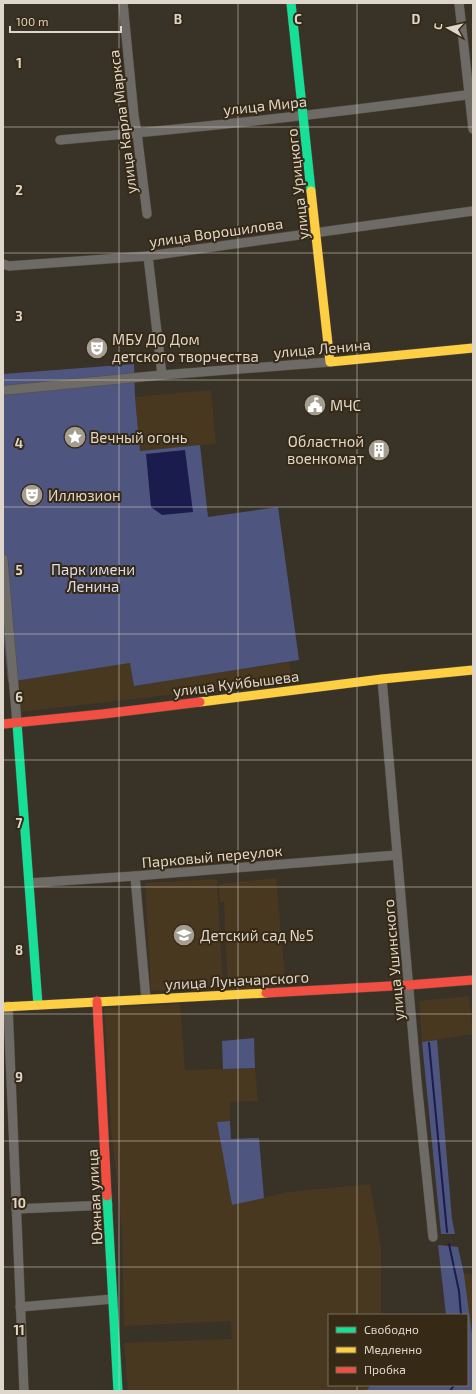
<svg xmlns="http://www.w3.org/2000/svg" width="476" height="1394" font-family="'Exo 2',sans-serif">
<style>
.built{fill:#483820}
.green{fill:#4e557e}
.water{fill:#1b1c4e}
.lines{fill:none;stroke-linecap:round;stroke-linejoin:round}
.stream{stroke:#1b1c4e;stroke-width:2}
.street-casing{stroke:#544f46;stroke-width:10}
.fast-casing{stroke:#544f46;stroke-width:10}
.slow-casing{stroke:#544f46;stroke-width:10}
.jam-casing{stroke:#544f46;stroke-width:10}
.street{stroke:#6e6a65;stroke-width:9}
.fast{stroke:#16e098;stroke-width:9}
.slow{stroke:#ffcf43;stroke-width:9}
.jam{stroke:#f24e42;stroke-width:9}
.grid{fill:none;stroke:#ded6ca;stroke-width:1;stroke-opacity:0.55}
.labels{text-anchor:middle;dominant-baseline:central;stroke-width:4;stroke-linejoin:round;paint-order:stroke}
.street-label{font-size:15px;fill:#ded6ca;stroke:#362915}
.poi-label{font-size:15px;fill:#ded6ca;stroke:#362915;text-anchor:start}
.park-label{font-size:15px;fill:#dadef1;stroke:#362915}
.grid-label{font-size:13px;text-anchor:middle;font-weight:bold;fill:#ded6ca;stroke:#362915;stroke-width:4;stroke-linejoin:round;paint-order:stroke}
</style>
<rect width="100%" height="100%" fill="#383227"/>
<g class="built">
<path d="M211 390 216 444 140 451 135 397Z"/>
<path d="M289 662 292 681 20 712 17 680 131 663 134 686Z"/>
<path d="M276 878 286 986 228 990 224 902H220L219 884Z"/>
<path d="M217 879 223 987 151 991 145 883Z"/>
<path d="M469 996 473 1034 422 1042 419 1001Z"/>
<path d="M180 1004 185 1070 255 1068 258 1101 230 1102V1121L217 1122 232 1205 288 1192 370 1184 381 1246V1315H329V1385H371L366 1391H128L124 1343 232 1339 231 1321 124 1326 122 1230 111 1127 104 1008Z"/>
<path d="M464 1274H473V1341Z"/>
</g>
<g class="green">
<path d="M134 364 135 397 140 451 200 445 208 517 278 507 299 660 134 686 130 663 8 682 3 630V374Z"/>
<path d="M254 1038 255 1068 223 1069 222 1041Z"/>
<path d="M437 1040 452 1219 455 1234H441L422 1042Z"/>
<path d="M230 1121 231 1139 259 1138 264 1198 232 1205 217 1122Z"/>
<path d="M438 1245 458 1247 464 1274 473 1341V1391H366L371 1385H467V1315H446Z"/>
</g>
<path class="water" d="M185 450 193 512 162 515 151 507 146 454Z"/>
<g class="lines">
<g class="stream">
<path d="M429 1043 447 1232"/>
<path d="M449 1244 459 1291 461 1315"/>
<path d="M450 1391 454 1385"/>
</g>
<g class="street-casing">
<g id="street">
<path d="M123 3 134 116 137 133 147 214"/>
<path d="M459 3 473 129"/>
<path d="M60 140C198 128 336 113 473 94"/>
<path d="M148 256 162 375"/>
<path d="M3 264 9 266 148 256 473 211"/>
<path d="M7 390 162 375 330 362"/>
<path d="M3 559 17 723"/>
<path d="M382 679 417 1083 433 1237"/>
<path d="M135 876 146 999"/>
<path d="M29 883 135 876 397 855"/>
<path d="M8 1006 24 1391"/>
<path d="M16 1209 108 1205"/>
<path d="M20 1307 113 1299"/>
</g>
</g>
<g class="fast-casing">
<g id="fast">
<path d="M291 3 311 191"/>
<path d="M17 723 38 1005"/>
<path d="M107 1196 118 1391"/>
</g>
</g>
<g class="slow-casing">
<g id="slow">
<path d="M311 191 330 362 473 348"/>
<path d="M200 702 382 679 473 670"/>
<path d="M3 1007 266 993"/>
</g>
</g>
<g class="jam-casing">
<g id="jam">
<path d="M3 724 103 714 200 702"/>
<path d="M266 993 409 985 473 980"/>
<path d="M97 1001 107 1196"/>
</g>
</g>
<use href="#street" class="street"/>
<use href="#fast" class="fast"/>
<use href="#slow" class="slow"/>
<use href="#jam" class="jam"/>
</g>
<path class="grid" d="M119 3V1391M238 3V1391M357 3V1315M3 127H473M3 253H473M3 380H473M3 507H473M3 634H473M3 760H473M3 887H473M3 1014H473M3 1141H473M3 1267H473M357 1385V1391"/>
<defs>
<g id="theatre-disc" transform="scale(1.15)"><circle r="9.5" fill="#a49d91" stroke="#362915"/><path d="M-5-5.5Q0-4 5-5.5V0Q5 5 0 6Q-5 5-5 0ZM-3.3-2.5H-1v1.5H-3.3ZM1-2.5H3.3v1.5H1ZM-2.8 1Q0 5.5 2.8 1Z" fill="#fff"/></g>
<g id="civic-disc" transform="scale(1.15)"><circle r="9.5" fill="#a49d91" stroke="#362915"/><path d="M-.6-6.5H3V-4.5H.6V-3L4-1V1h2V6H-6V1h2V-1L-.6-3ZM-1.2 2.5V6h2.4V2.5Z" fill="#fff"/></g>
<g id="sight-disc" transform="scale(1.15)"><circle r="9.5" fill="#a49d91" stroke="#362915"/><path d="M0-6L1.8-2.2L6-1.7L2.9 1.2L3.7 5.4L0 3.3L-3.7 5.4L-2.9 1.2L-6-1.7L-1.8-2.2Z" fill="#fff"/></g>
<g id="building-disc" transform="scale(1.15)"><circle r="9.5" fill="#a49d91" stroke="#362915"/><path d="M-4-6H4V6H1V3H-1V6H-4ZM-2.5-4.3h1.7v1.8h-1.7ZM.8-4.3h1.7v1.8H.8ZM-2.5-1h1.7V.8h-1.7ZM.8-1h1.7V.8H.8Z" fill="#fff"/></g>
<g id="school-disc" transform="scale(1.15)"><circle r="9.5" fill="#a49d91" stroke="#362915"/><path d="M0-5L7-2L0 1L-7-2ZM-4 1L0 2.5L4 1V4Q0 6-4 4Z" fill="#fff"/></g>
</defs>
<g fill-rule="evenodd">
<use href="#theatre-disc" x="97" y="348"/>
<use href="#civic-disc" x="315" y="405"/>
<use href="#sight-disc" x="75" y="437"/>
<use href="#building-disc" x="379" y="450"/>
<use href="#theatre-disc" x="32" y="495"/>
<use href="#school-disc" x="184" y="935"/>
</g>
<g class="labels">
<g class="street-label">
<text transform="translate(265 105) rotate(-6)">улица Мира</text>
<text transform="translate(122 122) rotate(-97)">улица Карла Маркса</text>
<text transform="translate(297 184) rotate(-96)">улица Урицкого</text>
<text transform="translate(216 232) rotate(-8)">улица Ворошилова</text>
<text transform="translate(322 348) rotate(-5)">улица Ленина</text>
<text transform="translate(236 683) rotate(-7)">улица Куйбышева</text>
<text transform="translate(212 856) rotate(-5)">Парковый переулок</text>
<text transform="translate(393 960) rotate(-95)">улица Ушинского</text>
<text transform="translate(237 980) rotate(-3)">улица Луначарского</text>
<text transform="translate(94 1197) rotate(-93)">Южная улица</text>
</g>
<g class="poi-label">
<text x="112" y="339">МБУ ДО Дом<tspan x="112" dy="17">детского творчества</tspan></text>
<text x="330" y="405">МЧС</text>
<text x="90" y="437">Вечный огонь</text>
<text x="364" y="441" text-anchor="end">Областной<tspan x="364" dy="17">военкомат</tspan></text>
<text x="48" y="495">Иллюзион</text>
<text x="200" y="935">Детский сад №5</text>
</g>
<g class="park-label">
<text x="93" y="569">Парк имени<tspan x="93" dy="17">Ленина</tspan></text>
</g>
</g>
<g class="grid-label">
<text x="178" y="24">B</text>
<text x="298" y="24">C</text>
<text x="416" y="24">D</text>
<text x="19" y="68">1</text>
<text x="19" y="195">2</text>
<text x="19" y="321">3</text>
<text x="19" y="448">4</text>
<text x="19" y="575">5</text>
<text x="19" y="702">6</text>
<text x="19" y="828">7</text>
<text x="19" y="955">8</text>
<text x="19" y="1082">9</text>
<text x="19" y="1208">10</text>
<text x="19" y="1335">11</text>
</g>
<rect width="476" height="1394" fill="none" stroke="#ded6ca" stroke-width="8"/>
<rect x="328" y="1314" width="140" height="72" fill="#362915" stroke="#796e5d"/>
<rect x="336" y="1327" width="20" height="6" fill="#16e098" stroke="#796e5d"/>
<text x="364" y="1334" font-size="12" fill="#ded6ca">Свободно</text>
<rect x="336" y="1347" width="20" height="6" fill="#ffcf43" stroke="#796e5d"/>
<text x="364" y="1354" font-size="12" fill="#ded6ca">Медленно</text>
<rect x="336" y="1367" width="20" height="6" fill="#f24e42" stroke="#796e5d"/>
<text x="364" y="1374" font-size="12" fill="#ded6ca">Пробка</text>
<g transform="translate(448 28) rotate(278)" stroke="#362915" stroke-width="3" paint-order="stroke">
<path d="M0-3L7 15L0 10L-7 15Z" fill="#ded6ca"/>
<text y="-6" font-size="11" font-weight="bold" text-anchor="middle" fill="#ded6ca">С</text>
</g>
<path d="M10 26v6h111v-6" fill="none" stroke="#ded6ca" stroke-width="2"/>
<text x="16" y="26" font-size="12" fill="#ded6ca" stroke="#362915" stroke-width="3" paint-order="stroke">100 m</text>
</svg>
